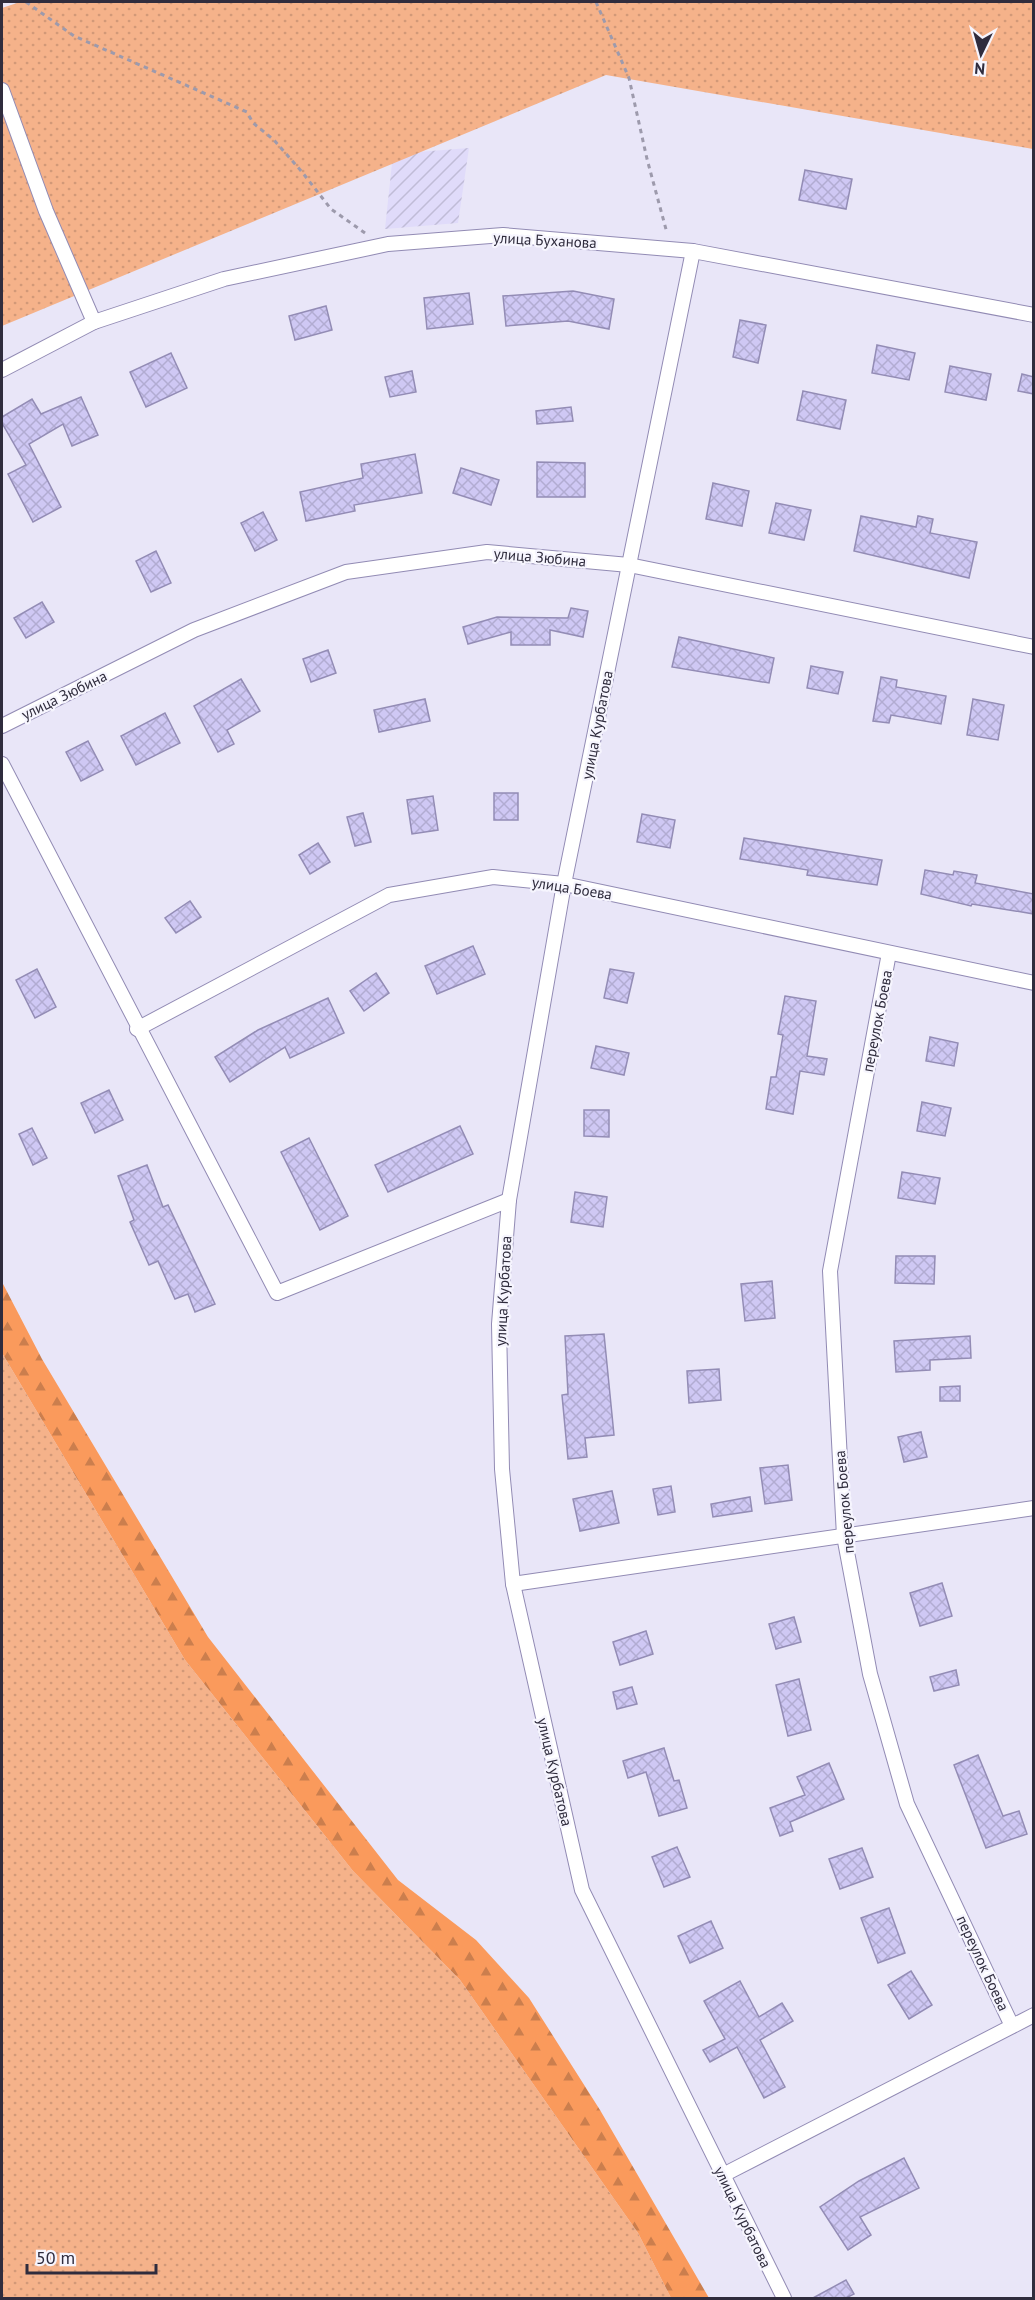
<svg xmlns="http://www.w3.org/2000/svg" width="1035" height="2300" font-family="'PT Sans',sans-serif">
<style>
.industrial{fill:url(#industrial-furrows)}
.grass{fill:url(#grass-dots)}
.forest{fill:url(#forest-firs)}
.building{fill:url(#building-cross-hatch);stroke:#938cb5;stroke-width:1.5}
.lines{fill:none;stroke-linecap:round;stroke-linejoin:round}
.minor-casing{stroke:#928bb4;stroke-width:16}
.path{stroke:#9d9aac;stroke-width:3;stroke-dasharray:4.5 4.5;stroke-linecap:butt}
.minor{stroke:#fff;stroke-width:14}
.labels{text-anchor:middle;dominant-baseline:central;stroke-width:4.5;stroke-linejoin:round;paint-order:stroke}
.street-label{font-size:15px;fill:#2f2c3d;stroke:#f6f5fe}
</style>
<defs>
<pattern id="industrial-furrows" width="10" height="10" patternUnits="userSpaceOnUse" patternTransform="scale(1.5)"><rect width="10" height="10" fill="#e0dbfa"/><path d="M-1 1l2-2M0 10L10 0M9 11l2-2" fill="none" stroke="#c0bcd7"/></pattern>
<pattern id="grass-dots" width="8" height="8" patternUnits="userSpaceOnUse" patternTransform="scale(1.5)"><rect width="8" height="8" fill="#f5b28a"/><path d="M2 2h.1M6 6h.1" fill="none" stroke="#d29978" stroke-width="1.8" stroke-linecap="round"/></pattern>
<pattern id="forest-firs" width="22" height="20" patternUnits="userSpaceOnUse" patternTransform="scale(1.5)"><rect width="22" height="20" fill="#fa9a5c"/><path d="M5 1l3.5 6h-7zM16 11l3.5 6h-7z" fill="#cb7e4d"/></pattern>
<pattern id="building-cross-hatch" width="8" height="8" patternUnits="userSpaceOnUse" patternTransform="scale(1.5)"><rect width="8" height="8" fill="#cfc8f4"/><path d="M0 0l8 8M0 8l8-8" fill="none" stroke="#b2acd2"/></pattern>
</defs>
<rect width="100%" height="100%" fill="#e9e6f8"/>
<path class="industrial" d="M469 148 458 223 385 229 393 154Z"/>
<g class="grass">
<path d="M20 2H1033V149L606 75 2 326V8Z"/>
<path d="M2 1353 185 1660 353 1871 460 1980 638 2233 671 2298H2Z"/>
</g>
<path class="forest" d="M2 1282 42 1359 208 1637 398 1880 476 1940 529 1998 600 2110 709 2298H671L638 2233 460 1980 353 1871 185 1660 2 1353Z"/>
<g class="building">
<path d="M805 170 852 179 846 209 799 200Z"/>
<path d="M573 291 614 299 609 329 568 321 506 326 503 296Z"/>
<path d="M469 293 473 324 427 329 424 298Z"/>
<path d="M326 306 332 330 295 340 289 316Z"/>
<path d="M740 320 766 325 758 363 733 357Z"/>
<path d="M877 345 915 353 909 380 872 373Z"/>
<path d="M171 353 187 388 146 407 130 372Z"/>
<path d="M950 366 991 374 986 400 945 392Z"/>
<path d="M412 371 416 392 390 397 385 377Z"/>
<path d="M1022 374 1034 377V394L1018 391Z"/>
<path d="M803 391 846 400 840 429 797 420Z"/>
<path d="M81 397 98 435 72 446 63 424 29 444 61 507 33 522 8 474 26 465 2 423V417L32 399 41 414Z"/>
<path d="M571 407 573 421 537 424 536 411Z"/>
<path d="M415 454 422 493 354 505 355 511 306 521 300 492 363 478 361 464Z"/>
<path d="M537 462 585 463V497H537Z"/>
<path d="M461 468 499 480 491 505 453 493Z"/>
<path d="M713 483 749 491 742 526 706 519Z"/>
<path d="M776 503 811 510 804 540 769 533Z"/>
<path d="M263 512 277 540 255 551 241 523Z"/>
<path d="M861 516 916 527 918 516 933 519 930 533 977 542 969 578 854 551Z"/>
<path d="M156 551 171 583 151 592 136 561Z"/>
<path d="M42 602 54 622 26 638 14 618Z"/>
<path d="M571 608 588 611 583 637 550 630V645H511V632L468 644 463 627 497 617 568 618Z"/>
<path d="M679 637 774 658 769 683 672 667Z"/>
<path d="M328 650 336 673 311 682 303 659Z"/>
<path d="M811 666 843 672 838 694 807 688Z"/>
<path d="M881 677 897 680 896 687 946 696 941 724 891 715 889 723 873 721Z"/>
<path d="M241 679 260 711 227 730 234 744 218 752 194 706Z"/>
<path d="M425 699 430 721 379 732 374 710Z"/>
<path d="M973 699 1004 705 998 740 967 735Z"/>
<path d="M165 713 180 743 136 765 121 736Z"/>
<path d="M88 741 103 770 81 781 66 752Z"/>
<rect x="494" y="793" width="24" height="27"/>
<path d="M433 796 438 830 412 834 407 800Z"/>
<path d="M363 813 371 842 355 846 347 817Z"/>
<path d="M642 814 675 820 670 848 637 842Z"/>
<path d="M744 838 882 860 877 885 807 875 808 870 740 859Z"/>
<path d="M318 843 330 862 310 874 299 855Z"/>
<path d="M925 870 953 875 954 871 977 875 975 883 1034 894V914L972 904 971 906 921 894Z"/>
<path d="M190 901 201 917 176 933 165 918Z"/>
<path d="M473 946 485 974 437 994 425 966Z"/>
<path d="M37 969 56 1007 35 1018 16 980Z"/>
<path d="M610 969 634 973 627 1003 604 998Z"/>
<path d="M376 973 389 993 364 1011 350 991Z"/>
<path d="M785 996 816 1001 807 1056 827 1059 824 1075 800 1071 793 1114 766 1109 771 1077H776L783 1035 778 1034Z"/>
<path d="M328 998 344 1033 290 1058 285 1047 230 1082 215 1057 258 1030Z"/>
<path d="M930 1037 958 1043 954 1066 926 1061Z"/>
<path d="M596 1046 629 1053 624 1075 591 1068Z"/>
<path d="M109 1090 123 1120 95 1133 81 1103Z"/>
<path d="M922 1102 951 1108 945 1136 917 1131Z"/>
<path d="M584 1110H609V1137L584 1136Z"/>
<path d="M460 1126 473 1154 388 1192 375 1165Z"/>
<path d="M32 1128 47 1158 33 1165 19 1134Z"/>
<path d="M309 1138 348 1216 320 1230 281 1152Z"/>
<path d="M147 1165 163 1207 168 1205 215 1304 195 1312 188 1294 175 1299 158 1261 149 1265 130 1222 134 1220 118 1176Z"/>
<path d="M902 1172 940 1178 935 1204 898 1198Z"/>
<path d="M575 1192 607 1197 603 1227 571 1222Z"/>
<path d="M896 1256H935L934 1284 895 1283Z"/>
<path d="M772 1281 775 1318 745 1321 741 1284Z"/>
<path d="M604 1334 614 1435 585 1438 587 1457 568 1459 562 1395 568 1394 565 1336Z"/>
<path d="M970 1336 971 1358 930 1360V1370L896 1372 894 1341Z"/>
<path d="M719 1369 721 1400 689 1403 687 1371Z"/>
<path d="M960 1386V1401H940V1387Z"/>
<path d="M921 1432 927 1457 904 1462 898 1437Z"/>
<path d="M788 1465 792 1500 765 1504 760 1468Z"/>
<path d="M671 1486 675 1512 658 1515 653 1489Z"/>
<path d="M612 1491 619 1523 580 1531 573 1499Z"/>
<path d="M750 1497 752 1511 713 1517 711 1504Z"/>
<path d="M942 1583 952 1616 920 1626 910 1593Z"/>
<path d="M794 1617 801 1642 776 1649 769 1624Z"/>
<path d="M646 1631 653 1654 620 1665 613 1642Z"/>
<path d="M956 1670 959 1685 934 1691 930 1677Z"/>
<path d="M799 1679 811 1730 788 1736 776 1685Z"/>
<path d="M632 1687 637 1704 617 1709 613 1692Z"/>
<path d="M664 1748 674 1781 679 1780 687 1808 659 1816 646 1772 628 1778 623 1761Z"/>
<path d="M978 1755 1003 1816 1019 1811 1027 1834 986 1848 954 1765Z"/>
<path d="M829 1763 844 1799 790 1822 793 1831 780 1836 770 1808 805 1795 797 1777Z"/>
<path d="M677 1847 690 1877 664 1887 652 1857Z"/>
<path d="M862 1848 873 1877 840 1889 829 1859Z"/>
<path d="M889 1908 905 1953 878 1963 861 1918Z"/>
<path d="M711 1921 723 1948 690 1963 678 1936Z"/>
<path d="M911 1971 932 2005 909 2019 888 1985Z"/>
<path d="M740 1981 759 2017 782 2003 793 2021 760 2040 785 2087 764 2098 737 2047 710 2062 703 2050 725 2039 704 2001Z"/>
<path d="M904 2158 919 2188 860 2217 871 2235 848 2250 820 2207 859 2181Z"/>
<path d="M846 2280 854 2294 846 2298H813Z"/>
</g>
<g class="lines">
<g class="minor-casing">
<g id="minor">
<path d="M2 90 46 211 94 322"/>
<path d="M693 251 564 884 509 1200 499 1324 502 1469 513 1584 582 1890 784 2298"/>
<path d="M2 370 94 322 224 279 388 244 503 235 693 251 1034 315"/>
<path d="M2 726 194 630 346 572 487 552 629 565 1034 647"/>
<path d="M2 764 277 1293 509 1200"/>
<path d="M889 953 830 1271 844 1536 870 1674 907 1804 1012 2026"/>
<path d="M137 1029 389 895 493 877 564 884 1034 983"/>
<path d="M513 1584 1034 1508"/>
<path d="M723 2175 1034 2015"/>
</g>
</g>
<g class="path">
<path d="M26 2 74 36 247 112 253 123 274 140 302 172 331 209 365 233"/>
<path d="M596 2 629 78 647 159 667 233"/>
</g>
<use href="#minor" class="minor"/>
</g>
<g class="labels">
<g class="street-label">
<text transform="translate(545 240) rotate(3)">улица Буханова</text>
<text transform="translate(540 557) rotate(5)">улица Зюбина</text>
<text transform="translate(64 695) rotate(-26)">улица Зюбина</text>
<text transform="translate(597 725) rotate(-79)">улица Курбатова</text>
<text transform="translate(572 888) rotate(9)">улица Боева</text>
<text transform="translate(877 1021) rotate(-79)">переулок Боева</text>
<text transform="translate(503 1291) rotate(-87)">улица Курбатова</text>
<text transform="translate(844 1502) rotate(-95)">переулок Боева</text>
<text transform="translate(555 1772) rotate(77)">улица Курбатова</text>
<text transform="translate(983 1963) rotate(65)">переулок Боева</text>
<text transform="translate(743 2217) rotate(64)">улица Курбатова</text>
</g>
</g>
<rect width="1035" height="2300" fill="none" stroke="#2f2c3d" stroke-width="6"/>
<g transform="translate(981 54) rotate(185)" stroke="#f6f5fe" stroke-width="4.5" paint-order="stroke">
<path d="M0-4.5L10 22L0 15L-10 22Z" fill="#2f2c3d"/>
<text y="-9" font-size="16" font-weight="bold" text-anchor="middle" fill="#2f2c3d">N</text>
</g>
<path d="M27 2264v9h129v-9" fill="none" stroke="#2f2c3d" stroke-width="3"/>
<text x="36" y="2264" font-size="18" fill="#2f2c3d" stroke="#f6f5fe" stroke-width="4.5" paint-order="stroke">50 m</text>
</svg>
